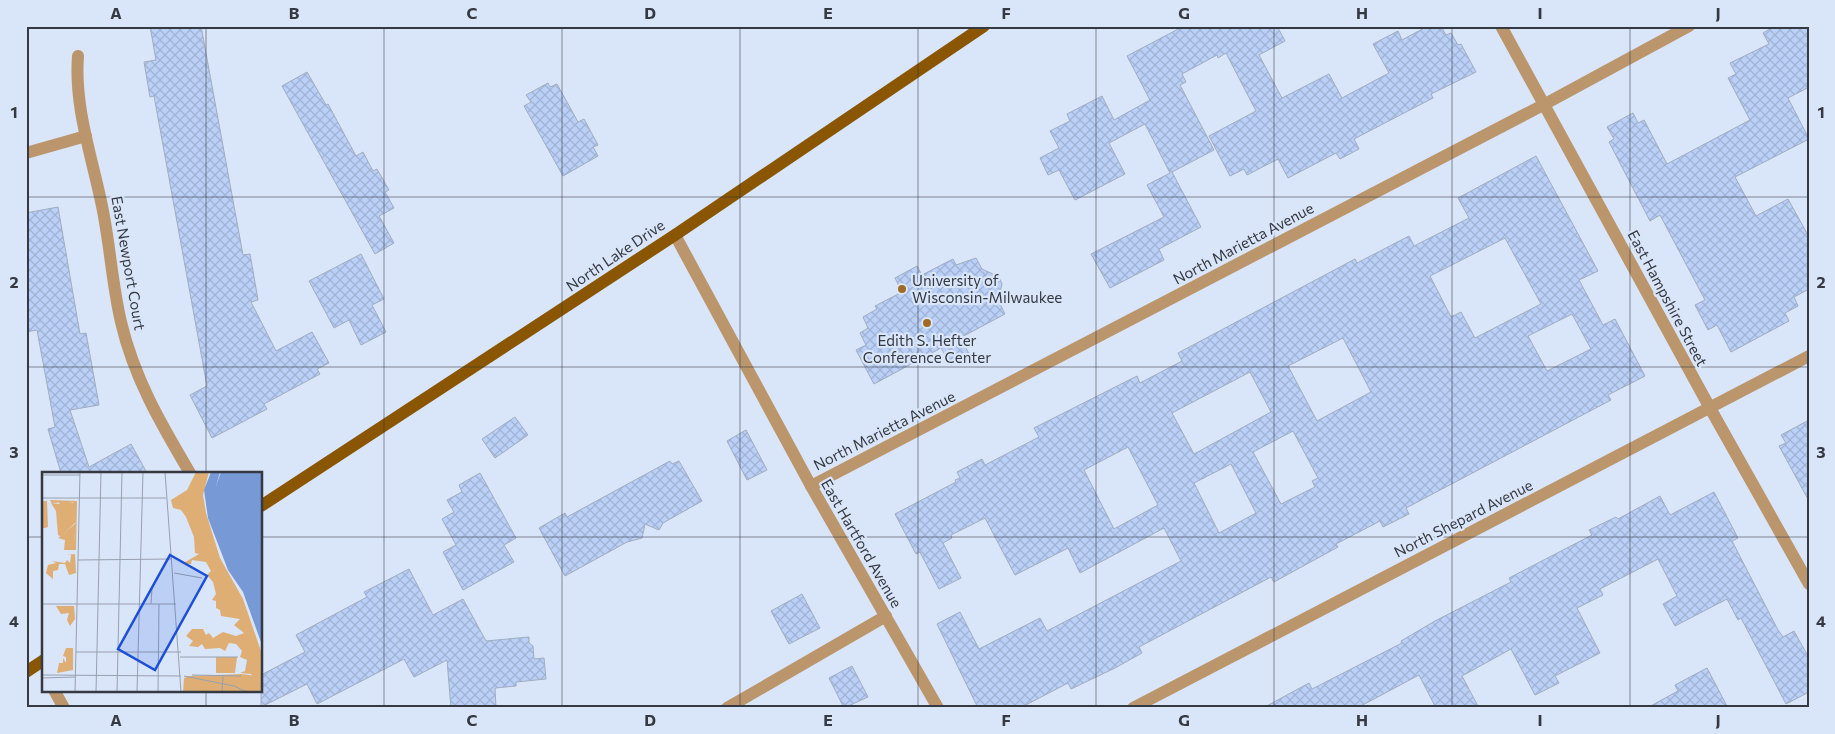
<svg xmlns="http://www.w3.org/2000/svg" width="1835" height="734" font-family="Commissioner,sans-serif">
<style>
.building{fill:url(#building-cross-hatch);stroke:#a1acbf;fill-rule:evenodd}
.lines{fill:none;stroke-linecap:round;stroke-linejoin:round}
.street{stroke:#bb966c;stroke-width:12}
.primary{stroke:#8a5601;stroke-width:12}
.grid{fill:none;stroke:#353941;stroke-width:1;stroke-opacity:0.55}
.poi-dot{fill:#a06a24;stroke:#d9e5f9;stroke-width:2}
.labels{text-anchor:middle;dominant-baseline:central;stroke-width:4.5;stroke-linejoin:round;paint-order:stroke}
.street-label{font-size:15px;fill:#353941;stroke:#d9e5f9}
.poi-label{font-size:15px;fill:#353941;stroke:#d9e5f9;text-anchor:start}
.inset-road{fill:none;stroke:#97a0af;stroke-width:1}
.view{fill:#1d4ed8;fill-opacity:0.15;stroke:#1d4ed8;stroke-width:2.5}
.inset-edge{fill:none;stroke:#353941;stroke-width:2.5}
.neatline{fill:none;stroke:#353941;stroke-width:2}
.grid-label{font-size:16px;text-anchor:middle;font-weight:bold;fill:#353941}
</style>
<defs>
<pattern id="building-cross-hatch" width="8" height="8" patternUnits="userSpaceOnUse" patternTransform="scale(1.25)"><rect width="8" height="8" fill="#bad0f7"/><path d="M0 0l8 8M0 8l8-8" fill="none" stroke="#a0b3d5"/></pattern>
</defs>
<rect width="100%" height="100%" fill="#d9e5f9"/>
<g class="building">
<path d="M150 26H201L243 255 250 254 258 300 251 302 276 351 312 332 329 363 317 369 320 374 264 404 267 409 212 438 190 395 207 386 154 96 150 97 144 62 156 60Z"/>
<path d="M1184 26H1277L1285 41 1259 55 1282 98 1329 74 1342 98 1389 73 1373 44 1398 31 1402 40 1428 26H1441L1446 35 1451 33 1458 45 1461 44 1476 72 1431 94 1433 98 1354 139 1359 149 1340 159 1336 153 1288 178 1278 159 1247 175 1244 169 1230 176 1209 136 1256 111 1226 53 1218 58 1217 55 1182 74 1186 82 1180 85 1214 150 1172 172 1201 227 1159 249 1164 260 1110 288 1091 254 1164 217 1147 185 1170 173 1145 124 1109 143 1125 174 1075 200 1059 170 1048 175 1040 158 1059 148 1050 131 1070 121 1067 114 1102 96 1114 120 1150 100 1127 56Z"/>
<path d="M1775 26H1809V87L1788 98 1809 139 1735 177 1756 216 1788 199 1809 237V289L1794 297 1798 306 1785 313 1789 321 1731 352 1717 325 1708 330 1695 305 1705 300 1660 215 1650 221 1609 142 1614 139 1607 127 1633 113 1638 123 1644 120 1667 164 1750 120 1728 78 1736 74 1730 63 1769 44 1763 33Z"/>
<path d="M307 72 326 105 328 104 356 156 363 152 373 171 377 169 389 190 385 192 394 208 379 216 394 243 375 254 282 86Z"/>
<path d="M548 83 550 87 557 84 578 122 584 119 598 145 593 147 598 156 563 176 524 106 531 102 526 95Z"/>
<path d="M1536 156 1598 271 1579 280 1603 325 1615 319 1645 376 1608 395 1611 400 1406 508 1409 514 1383 527 1380 521 1336 544 1338 547 1274 582 1271 577 1139 647 1142 653 1115 668 1071 689 1068 683 1020 708H978L937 624 960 612 979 649 1040 618 1047 631 1181 561 1164 528 1080 573 1068 548 1015 575 985 518 951 535 952 538 943 543 961 578 939 589 920 552 916 554 895 514 956 482 955 480 960 478 957 472 982 459 985 465 1039 437 1034 428 1137 376 1140 383 1182 361 1178 353 1340 267 1355 259 1357 263 1409 236 1414 246 1469 218 1458 198ZM1505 238 1541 304 1475 338 1461 312 1451 317 1430 276ZM1572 314 1591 349 1547 371 1528 336ZM1343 338 1371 392 1317 421 1288 366ZM1250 372 1271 412 1194 454 1172 413ZM1293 431 1318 478 1312 481 1315 487 1281 504 1253 452ZM1128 447 1158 505 1114 529 1084 470ZM1231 464 1256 513 1219 533 1194 483Z"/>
<path d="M58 207 80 334 86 333 99 405 70 410 89 467 131 444 147 473H61L48 429 55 427 37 330 26 332V213Z"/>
<path d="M361 254 384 299 372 305 386 332 361 345 349 320 334 328 309 281Z"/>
<path d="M976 258 982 269 997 276 1000 279 1002 284 998 300 1005 314 960 338 970 355 951 365 941 348 874 384 856 350 866 345 860 333 868 328 863 317 877 309 875 306 902 292 895 278 917 266 922 275 953 259 956 265Z"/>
<path d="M515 417 528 435 495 458 482 439Z"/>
<path d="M1809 420V501L1779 446 1786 443 1781 435Z"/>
<path d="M746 430 767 470 747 480 727 441Z"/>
<path d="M670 461 672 464 679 461 702 501 663 523 659 530 645 524 642 538 627 542 565 576 539 528 565 513 567 517Z"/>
<path d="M480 473 516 538 504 545 514 562 463 590 443 552 456 545 442 519 454 512 447 500 462 492 459 485Z"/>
<path d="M1714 492 1738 538 1732 541 1778 630 1783 637 1794 631 1809 658V692L1786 704 1741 618 1738 620 1727 599 1675 626 1663 604 1677 596 1658 559 1600 589 1603 595 1577 608 1600 653 1555 676 1559 683 1535 695 1511 649 1462 676 1479 708H1436L1419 675 1357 708H1263L1309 683 1312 689 1402 643 1401 641 1435 621 1511 582 1509 578 1592 535 1589 530 1616 517 1618 519 1660 496 1670 515Z"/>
<path d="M409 569 433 615 463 599 486 641 529 637V643L533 646 534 659 544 658 546 679 516 682V686L495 688 496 708H451L447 660 414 677 404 659 317 704 307 684 261 707V675L305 652 296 635 367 597 364 592Z"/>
<path d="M802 594 820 628 789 644 771 611Z"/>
<path d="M852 666 868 697 844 708 829 678Z"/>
<path d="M1707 668 1728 708H1647L1678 691 1675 685Z"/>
</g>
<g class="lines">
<g class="street">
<path d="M1501 26 1710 408 1809 584"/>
<path d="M78 56C74 107 92 157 102 206 110 244 112 284 121 322 134 378 161 424 190 473"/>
<path d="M26 153 86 136"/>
<path d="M675 235 811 486 938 708"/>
<path d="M811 486 1545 104 1689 26"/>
<path d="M54 690 64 708"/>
<path d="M727 708 886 616"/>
<path d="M1133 708 1809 356"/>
</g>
<g class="primary">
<path d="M261 506 675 235 984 26"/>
<path d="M26 672 44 660"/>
</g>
</g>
<path class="grid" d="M206 26V473M384 26V708M562 26V708M740 26V708M918 26V708M1096 26V708M1274 26V708M1452 26V708M1630 26V708M26 197H1809M26 367H1809M26 537H44M261 537H1809M206 690V708"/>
<g class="poi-dot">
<circle cx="902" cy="289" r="5"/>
<circle cx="927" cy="323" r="5"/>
</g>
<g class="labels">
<g class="street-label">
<text transform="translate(1243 243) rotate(-28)">North Marietta Avenue</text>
<text transform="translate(615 255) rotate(-34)">North Lake Drive</text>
<text transform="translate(129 263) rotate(80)">East Newport Court</text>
<text transform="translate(1668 298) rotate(62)">East Hampshire Street</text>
<text transform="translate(884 430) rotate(-27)">North Marietta Avenue</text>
<text transform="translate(1463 518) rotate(-27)">North Shepard Avenue</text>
<text transform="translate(862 543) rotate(60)">East Hartford Avenue</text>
</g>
<g class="poi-label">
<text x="912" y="280">University of<tspan x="912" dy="17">Wisconsin-Milwaukee</tspan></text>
<text x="927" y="340" text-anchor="middle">Edith S. Hefter<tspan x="927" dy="17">Conference Center</tspan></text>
</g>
</g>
<g transform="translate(42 472)">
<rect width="220" height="220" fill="#d9e5f9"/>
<path d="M8 28 35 29 34 78H22L23 68 16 66 25 60 28 69 33 68 32 60 24 59 34 51 23 41 32 30 10 31 14 39ZM33 82 34 101 27 103 23 92H17L16 98 11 99V107L4 101 6 93 14 91 10 89 23 91 25 88 28 91 29 83H25ZM14 134H32L33 147 28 154 25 148 27 141 19 142ZM24 176H31V198L15 201 17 191H21V186L24 191V185L21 184Z" fill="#dfae75"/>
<path d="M154 0H167L161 23 164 41 178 86 201 127 220 182V220L209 202 198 201 203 199 205 188 198 185 200 179 194 172 187 171 183 179 178 176 163 177 160 172 156 175 147 174 151 169 144 164 150 157H161L164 163 167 161 171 166 181 160 194 164 202 161 192 153 198 147 179 144 178 138 174 136V129L170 128 174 122 171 110 165 103 169 99 164 90 150 88 149 92H140L157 82 153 81 152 65 144 45 139 38 131 36 129 28 145 18ZM0 29H5L6 55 3 56H0ZM19 29 34 31 24 41 34 50 24 59H32L33 68 30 70H25L26 65 22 66 24 60 20 65 16 63 14 39 9 31 17 32Z" fill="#dfae75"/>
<path d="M200 202 220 205V220H141L142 206 147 204Z" fill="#dfae75"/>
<path d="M174 185H195L193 201H174Z" fill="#dfae75"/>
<path d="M169 0H178L174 14 179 0H220V173L201 120 186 98 166 46 162 18Z" fill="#779ad7"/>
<path class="inset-road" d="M123 0 139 220M0 3H38M0 26H124M36 88 130 87M132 101 160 106M0 132H134M109 132 110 116M34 180H139M138 185H196M0 203 139 204M150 203 199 204M142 204 192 214 205 220M0 206 33 205M33 220 38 0M54 220 59 0M75 220 80 0M95 220 101 0M116 220 117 132M180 220 181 204"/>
<path class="view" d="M128 83 165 104 113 198 76 177Z"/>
<rect width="220" height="220" class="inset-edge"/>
</g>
<rect width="1835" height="734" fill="none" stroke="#d9e5f9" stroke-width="55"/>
<rect x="28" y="28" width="1780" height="678" class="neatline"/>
<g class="grid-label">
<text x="116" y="19">A</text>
<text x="294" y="19">B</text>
<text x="472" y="19">C</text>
<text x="650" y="19">D</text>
<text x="828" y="19">E</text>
<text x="1006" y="19">F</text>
<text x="1184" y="19">G</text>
<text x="1362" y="19">H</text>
<text x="1540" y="19">I</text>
<text x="1718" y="19">J</text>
<text x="14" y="118">1</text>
<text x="1821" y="118">1</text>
<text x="14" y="288">2</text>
<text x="1821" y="288">2</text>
<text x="14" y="458">3</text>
<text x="1821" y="458">3</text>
<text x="14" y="627">4</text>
<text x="1821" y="627">4</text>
<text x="116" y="726">A</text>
<text x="294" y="726">B</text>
<text x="472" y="726">C</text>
<text x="650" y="726">D</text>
<text x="828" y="726">E</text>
<text x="1006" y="726">F</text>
<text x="1184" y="726">G</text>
<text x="1362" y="726">H</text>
<text x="1540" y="726">I</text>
<text x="1718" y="726">J</text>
</g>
</svg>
